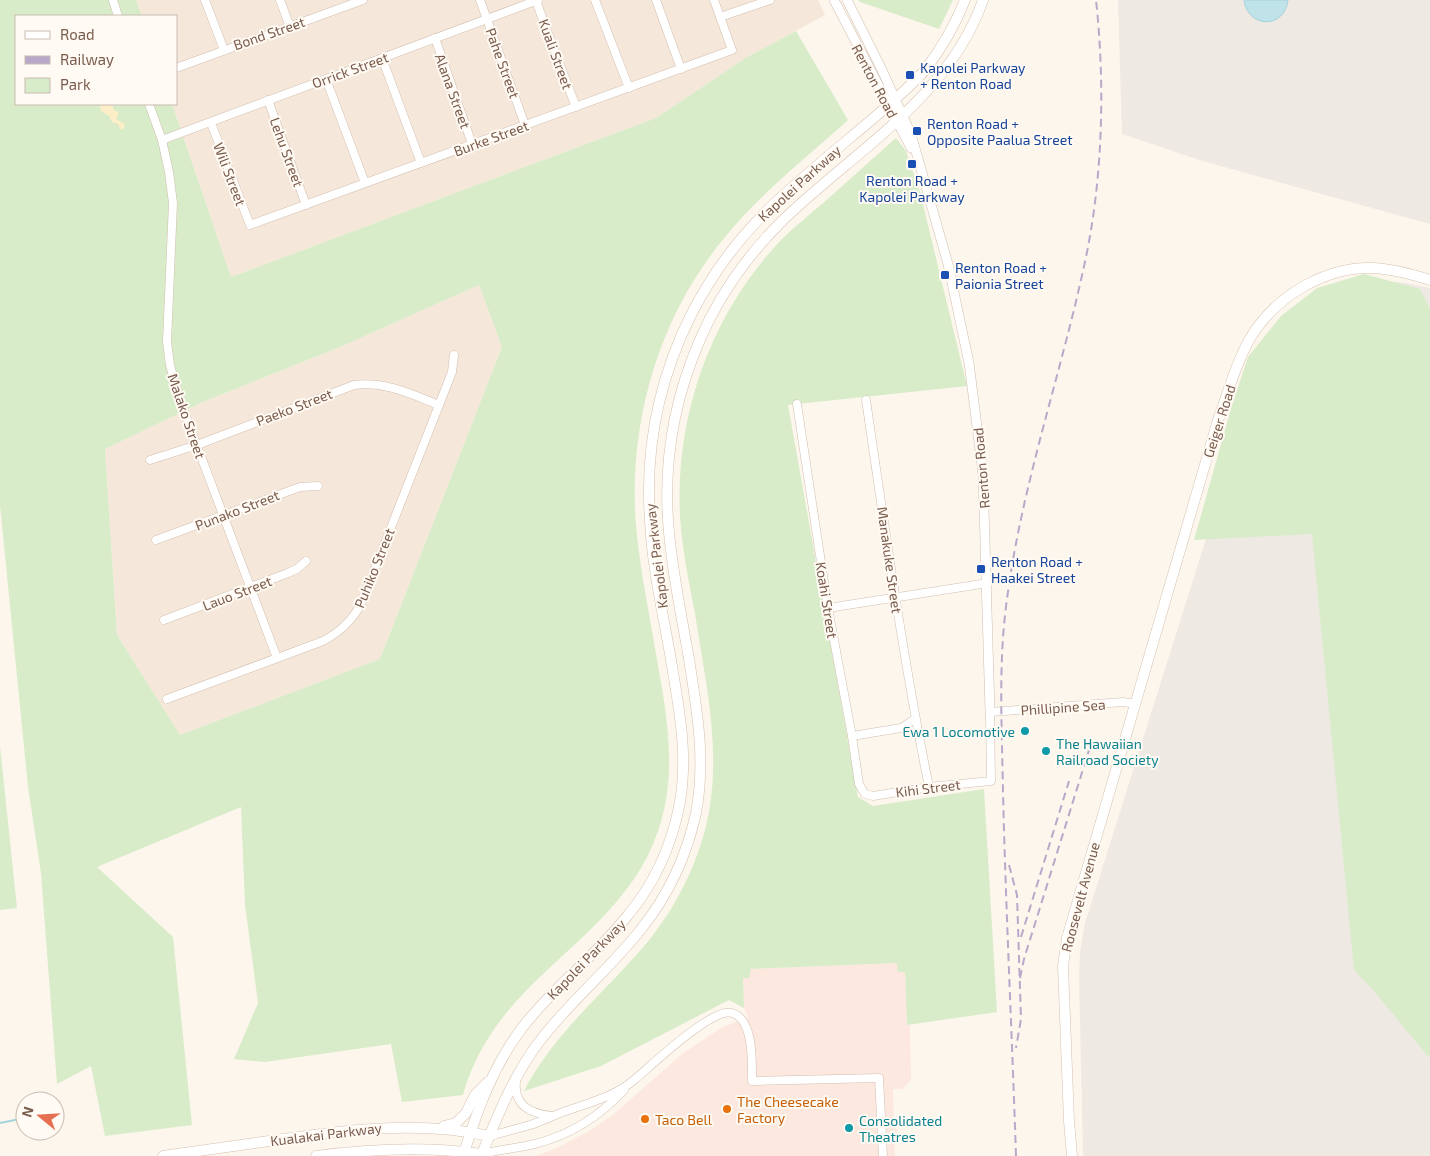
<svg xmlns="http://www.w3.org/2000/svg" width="1430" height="1156" font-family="'Exo 2',sans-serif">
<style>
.residential{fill:#f5e8da}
.commercial{fill:#fde8e0}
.industrial{fill:#efe9e4}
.green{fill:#d8ecc9;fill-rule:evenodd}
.sand{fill:#fcefc7}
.water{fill:#bfe3e8;stroke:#a5d3da}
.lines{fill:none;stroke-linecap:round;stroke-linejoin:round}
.stream{stroke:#a5d3da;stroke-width:2}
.minor-casing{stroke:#d1beb0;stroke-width:9}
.tertiary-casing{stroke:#d1beb0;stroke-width:10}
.secondary-casing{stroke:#d6c0b0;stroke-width:11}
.minor{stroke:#fff;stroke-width:8}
.tertiary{stroke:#fff;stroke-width:9}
.secondary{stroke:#fff;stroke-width:10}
.rail{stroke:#b9a8c9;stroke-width:2;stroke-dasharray:8 5;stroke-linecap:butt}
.transit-dot{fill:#1a4fb4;stroke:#fffaf3;stroke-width:2}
.culture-dot{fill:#0f9aa8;stroke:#fffaf3;stroke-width:2}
.food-dot{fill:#e8710a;stroke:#fffaf3;stroke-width:2}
.labels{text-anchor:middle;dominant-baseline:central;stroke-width:4;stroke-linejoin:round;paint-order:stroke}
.street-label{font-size:14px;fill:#7a5c4d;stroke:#fffaf3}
.transit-label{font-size:14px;fill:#164399;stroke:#fffaf3;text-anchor:start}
.culture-label{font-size:14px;fill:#0d838f;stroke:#fffaf3;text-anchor:start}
.food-label{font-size:14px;fill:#c56008;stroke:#fffaf3;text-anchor:start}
</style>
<rect width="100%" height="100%" fill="#fdf6ec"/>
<g class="residential">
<path d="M136 0H818L825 15 747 57 656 118 231 277 172 104H176V16H142Z"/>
<path d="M479 285 502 347 380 659 180 735 117 635 105 449 203 402 340 347Z"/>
</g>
<path class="commercial" d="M897 963 905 972 907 1025H910L911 1080 902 1089H893L894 1128 897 1129V1133L894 1134 895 1156H536L557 1148 591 1130 614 1114 682 1054 721 1028 748 1017 744 1008 743 978H749L750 969Z"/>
<g class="industrial">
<path d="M1118 0H1430V224L1199 160 1122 134Z"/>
<path d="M1382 281 1406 283 1430 288V1156H1083L1079 975 1080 952 1085 923 1263 358Z"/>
</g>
<g class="green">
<path d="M0 0H136L142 16H16V104H172L231 277 656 118 747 57 796 31 848 120C807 157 761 193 726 236 659 315 628 422 636 525 639 561 646 596 652 631 663 698 681 765 658 831 635 901 572 943 523 994 496 1022 473 1057 463 1095L402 1102 391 1044 265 1062 234 1059 258 1003 245 905 241 807 97 867 173 937 192 1125 105 1136 91 1066 57 1084 41 873 28 787 0 505ZM479 285 502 347 380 659 180 735 117 635 105 449 203 402 340 347Z"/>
<path d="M858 0H953L939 29 860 2Z"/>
<path d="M896 138 906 151 920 192 967 386 788 405 858 797 873 806 984 789 997 1012 907 1025 905 972H899L897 970V963L751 969 749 978H743L744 1008 729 1000 601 1066 524 1091C555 1031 608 990 650 939 676 906 696 867 706 826 723 755 706 685 695 614 689 582 682 549 680 516 675 415 711 314 781 240 794 227 808 216 822 204 847 182 871 160 896 138Z"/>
<path d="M1364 274 1420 289 1430 309V1057L1426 1054 1373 990 1354 970 1312 534 1194 540 1232 405 1248 357 1281 316 1317 288Z"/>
<path d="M0 746 17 908 0 910Z"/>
</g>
<path class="sand" d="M102 104H113V109L119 113 116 119 125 124 123 130 120 129 118 124 112 122 109 116 101 111 100 107Z"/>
<path class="water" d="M1244 0H1288C1285 29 1248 29 1244 0Z"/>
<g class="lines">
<path class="stream" d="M0 1123 25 1118"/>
<g class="minor-casing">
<g id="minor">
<path d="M113 0 118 16"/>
<path d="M205 0 224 50"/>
<path d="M280 0 290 27"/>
<path d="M480 0 525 125"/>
<path d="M595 0 629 88"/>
<path d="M656 0 681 69"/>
<path d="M536 1 576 107"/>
<path d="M720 17 770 0"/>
<path d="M435 38 472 144"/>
<path d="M382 58 421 163"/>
<path d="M176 68 363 0"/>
<path d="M326 79 365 183"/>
<path d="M268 100 306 205"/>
<path d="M149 104 162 140 169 172 173 203 167 342 170 365 179 398 277 658"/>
<path d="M211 123 250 225 732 50 714 0"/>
<path d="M162 140 538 0"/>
<path d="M866 400C885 529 903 659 929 787"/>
<path d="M797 404 828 608 852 736 859 784 865 794 873 796 929 787 991 781 990 712 1123 702 1136 704"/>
<path d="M150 460 197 445 354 385C385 381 411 394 439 405"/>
<path d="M156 540 300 487 318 486"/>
<path d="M828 608 988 583"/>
<path d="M164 620 288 573 297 569 306 561"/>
<path d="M167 699 323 641C340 632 352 621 361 604L452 372 454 355"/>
<path d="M852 736 901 728 915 719"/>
<path d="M516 1079C513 1105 529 1113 551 1116"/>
<path d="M490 1136C503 1132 517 1129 530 1125 543 1121 556 1114 569 1110 592 1102 615 1096 634 1080 651 1066 712 1007 732 1013 754 1019 752 1063 752 1081L879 1078 883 1156"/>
<path d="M481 1154C499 1150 517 1148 535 1144 570 1135 600 1116 624 1090"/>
</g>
</g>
<g class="tertiary-casing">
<g id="tertiary">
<path d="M834 0 911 148"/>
<path d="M847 0 882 70 911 134 948 264 969 363 983 474 990 712"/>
</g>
</g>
<g class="secondary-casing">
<g id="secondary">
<path d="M444 1126 456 1123 466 1113 475 1095 488 1082"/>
<path d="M163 1156C199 1151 234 1146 269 1141 342 1130 417 1120 490 1136"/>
<path d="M316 1156C371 1149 427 1146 481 1154"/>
<path d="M463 1156C477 1111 493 1066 522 1028 553 987 596 956 628 915 654 884 671 846 679 807 689 757 679 709 671 660 663 613 652 567 650 520 645 450 659 380 690 317 711 275 740 236 774 204 807 173 842 145 876 116 893 101 910 87 925 70 942 48 955 25 965 0"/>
<path d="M481 1156C497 1118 513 1076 539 1042 570 1001 611 968 642 928 669 894 687 854 696 813 706 760 697 711 689 659 681 613 671 566 668 520 664 459 675 398 699 342 718 297 747 256 782 221 853 152 949 98 983 0"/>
<path d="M1072 1156 1069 1121 1063 966 1067 938 1218 420C1228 393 1238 356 1254 332 1280 294 1327 266 1374 268 1393 269 1411 274 1430 280"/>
</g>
</g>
<use href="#minor" class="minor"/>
<use href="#tertiary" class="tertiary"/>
<use href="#secondary" class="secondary"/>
<g class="rail">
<path d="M1009 865 1017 895 1021 1019 1016 1048"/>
<path d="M1021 937 1069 781"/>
<path d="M1020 978 1024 959 1089 750"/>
<path d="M1016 1156C1012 1035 1006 914 1003 793 1002 728 998 663 1007 599 1022 483 1062 372 1086 257 1103 175 1105 83 1096 0"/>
</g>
</g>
<g class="transit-dot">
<rect x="905" y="70" width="10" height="10" rx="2.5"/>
<rect x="912" y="126" width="10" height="10" rx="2.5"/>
<rect x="907" y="159" width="10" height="10" rx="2.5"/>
<rect x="940" y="270" width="10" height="10" rx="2.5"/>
<rect x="976" y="564" width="10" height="10" rx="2.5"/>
</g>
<g class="culture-dot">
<circle cx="1025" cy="731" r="5"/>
<circle cx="1046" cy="751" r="5"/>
<circle cx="849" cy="1128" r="5"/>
</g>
<g class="food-dot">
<circle cx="727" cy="1109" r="5"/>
<circle cx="645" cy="1119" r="5"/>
</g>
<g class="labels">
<g class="street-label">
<text transform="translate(269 33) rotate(-19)">Bond Street</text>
<text transform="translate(556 54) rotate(70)">Kuali Street</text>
<text transform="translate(503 63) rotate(70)">Pahe Street</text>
<text transform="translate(350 70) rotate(-20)">Orrick Street</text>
<text transform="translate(875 81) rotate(62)">Renton Road</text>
<text transform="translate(453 91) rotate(70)">Alana Street</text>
<text transform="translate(491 138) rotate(-20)">Burke Street</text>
<text transform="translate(287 152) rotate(70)">Lehu Street</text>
<text transform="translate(230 174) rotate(69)">Wili Street</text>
<text transform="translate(799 183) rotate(-42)">Kapolei Parkway</text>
<text transform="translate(294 407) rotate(-21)">Paeko Street</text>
<text transform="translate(187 416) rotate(71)">Malako Street</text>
<text transform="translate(1219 421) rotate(-72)">Geiger Road</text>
<text transform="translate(981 468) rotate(-95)">Renton Road</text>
<text transform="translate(237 510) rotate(-21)">Punako Street</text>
<text transform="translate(656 556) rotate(-97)">Kapolei Parkway</text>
<text transform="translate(890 560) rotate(82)">Manakuke Street</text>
<text transform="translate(374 568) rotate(-68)">Puhiko Street</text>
<text transform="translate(237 593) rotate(-21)">Lauo Street</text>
<text transform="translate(827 600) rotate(81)">Koahi Street</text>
<text transform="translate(1063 707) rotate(-4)">Phillipine Sea</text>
<text transform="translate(928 788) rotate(-7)">Kihi Street</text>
<text transform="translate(1080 897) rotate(-75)">Roosevelt Avenue</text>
<text transform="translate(586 959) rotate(-46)">Kapolei Parkway</text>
<text transform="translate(326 1134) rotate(-7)">Kualakai Parkway</text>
</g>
<g class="transit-label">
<text x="920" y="67">Kapolei Parkway<tspan x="920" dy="16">+ Renton Road</tspan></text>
<text x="927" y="123">Renton Road +<tspan x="927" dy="16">Opposite Paalua Street</tspan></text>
<text x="912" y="180" text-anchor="middle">Renton Road +<tspan x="912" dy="16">Kapolei Parkway</tspan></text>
<text x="955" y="267">Renton Road +<tspan x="955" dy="16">Paionia Street</tspan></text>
<text x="991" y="561">Renton Road +<tspan x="991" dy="16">Haakei Street</tspan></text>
</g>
<g class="culture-label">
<text x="1015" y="731" text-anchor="end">Ewa 1 Locomotive</text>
<text x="1056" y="743">The Hawaiian<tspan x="1056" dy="16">Railroad Society</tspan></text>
<text x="859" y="1120">Consolidated<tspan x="859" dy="16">Theatres</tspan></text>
</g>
<g class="food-label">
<text x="737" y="1101">The Cheesecake<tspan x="737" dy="16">Factory</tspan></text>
<text x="655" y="1119">Taco Bell</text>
</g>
</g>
<rect x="15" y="15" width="162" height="90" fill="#fffaf3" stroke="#cabbb1"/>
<rect x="25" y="31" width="25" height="8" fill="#ffffff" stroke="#cabbb1"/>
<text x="60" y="40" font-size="15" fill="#7a5c4d">Road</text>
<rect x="25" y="56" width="25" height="8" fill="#b9a8c9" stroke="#cabbb1"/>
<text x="60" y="65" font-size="15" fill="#7a5c4d">Railway</text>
<rect x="25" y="78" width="25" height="15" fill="#d8ecc9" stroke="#cabbb1"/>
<text x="60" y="90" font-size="15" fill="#7a5c4d">Park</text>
<g transform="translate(40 1116) rotate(288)"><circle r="24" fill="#fffaf3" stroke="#cabbb1"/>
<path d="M0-4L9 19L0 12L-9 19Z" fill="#e76f51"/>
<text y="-8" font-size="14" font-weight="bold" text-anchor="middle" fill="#7a5c4d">N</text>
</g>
</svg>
